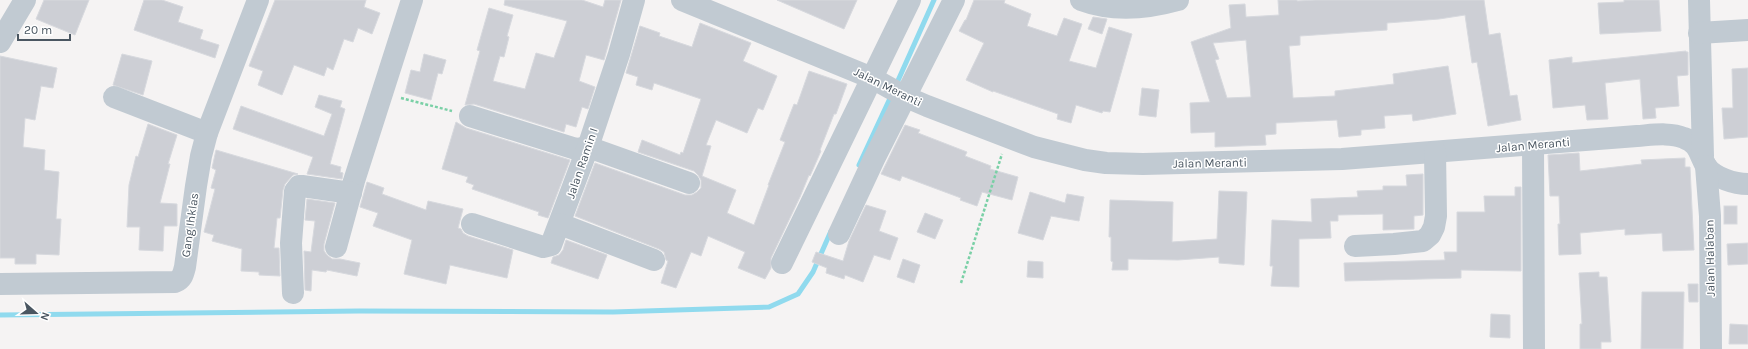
<svg xmlns="http://www.w3.org/2000/svg" width="1748" height="349" font-family="Karla,sans-serif">
<style>
.lines{fill:none;stroke-linecap:round;stroke-linejoin:round}
.stream{stroke:#90daee;stroke-width:5}
.building{fill:#cdcfd5;stroke:#d7d9de;fill-rule:evenodd}
.path{stroke:#7ad0a6;stroke-width:2.5;stroke-dasharray:3 2;stroke-linecap:butt}
.minor{stroke:#c1cad2;stroke-width:22}
.labels{text-anchor:middle;dominant-baseline:central;stroke-width:3;stroke-linejoin:round;paint-order:stroke}
.street-label{font-size:12px;fill:#4a5661;stroke:#fff}
</style>
<rect width="100%" height="100%" fill="#f5f3f3"/>
<g class="lines">
<g class="stream">
<path d="M896 85 934 0"/>
<path d="M859 165 892 94"/>
<path d="M0 315 359 311 613 312 769 307 798 294 813 272 831 231"/>
</g>
</g>
<g class="building">
<path d="M44 0H89L75 35 36 19Z"/>
<path d="M144 0H162L183 7 178 22 203 30 200 39 219 45 215 58 134 30Z"/>
<path d="M275 0H366L364 7 380 13 372 34 358 28 353 42 344 39 333 70 327 67 324 76 294 65 282 95 258 85 263 71 249 66Z"/>
<path d="M505 0H582L603 7 605 0H621L604 60 586 55 579 81 595 87 588 109 582 107 576 127 566 124 564 132 474 104 465 105 480 51 477 50 489 8 513 15 507 36 509 37 504 57 500 56 493 81 525 89 536 53 554 58 567 21 504 5Z"/>
<path d="M777 0H857L844 29Z"/>
<path d="M974 0H1005L1004 3 1031 14 1027 26 1057 36 1064 18 1082 24 1069 61 1096 68 1109 27 1132 34 1110 112 1103 111 1102 113 1076 105 1071 123 1057 119 1058 114 993 91V92L966 80 984 43 959 31 965 20H966Z"/>
<path d="M1278 0H1297V1L1315 0H1484L1489 35 1500 33 1510 96 1517 95 1521 120 1488 126 1477 62 1472 63 1465 15 1439 19 1387 23V30L1300 36V45L1289 46 1293 98 1335 96V91L1394 84 1393 74 1448 66 1456 114 1413 121 1412 114 1384 116 1385 128 1361 130V135L1339 137 1337 120 1276 123V134L1265 135 1266 145 1215 147V132L1191 133 1190 103 1210 102 1191 42 1231 28 1229 5 1245 4 1246 17 1279 15ZM1246 40 1251 97 1227 98 1215 60 1219 59 1213 43Z"/>
<path d="M1624 0H1659L1661 31 1600 34 1598 3 1624 2Z"/>
<path d="M1093 17 1107 19 1102 34 1088 29Z"/>
<path d="M700 23 751 43 743 61 777 76 763 110 758 108 747 133 716 120 706 145 711 146 702 176 736 190 727 213 754 225 769 185H768L785 142 780 140 794 104 797 105 809 71 847 84 836 114H834L820 150 821 151 810 176 809 175 800 197 771 258V268L765 279 738 268 745 252 708 236 701 256 691 252 676 288 661 283 668 261 666 260 664 252 659 249 575 216 595 163 685 195H692L697 192 701 188V180L698 175 694 171 638 152 642 140 680 155 681 152 683 153 701 99 654 83 652 90 636 85 638 77 626 73 640 26 660 33 659 36 692 47Z"/>
<path d="M1686 51V52H1688V75L1677 76 1679 106 1655 108 1656 118 1643 119 1640 79 1605 83 1608 119 1587 120 1585 105 1553 108 1549 60 1572 57V63Z"/>
<path d="M122 54 152 61 143 95 113 85Z"/>
<path d="M424 54 446 60 442 74 438 73 431 100 405 93 411 70 420 72Z"/>
<path d="M0 56 57 68 53 88 41 86 35 120 25 118 23 147 45 150 44 170 59 172 56 219H61L59 255 36 254V264H15V258H0Z"/>
<path d="M1748 68V137L1724 139 1722 108H1733L1732 69Z"/>
<path d="M1142 88 1159 90 1156 117 1139 115Z"/>
<path d="M319 95 342 101 340 107 345 109 330 164 341 167 340 172 343 173 342 179 307 174 313 157 233 129 241 106 324 136 332 114 315 107Z"/>
<path d="M456 122 466 128 570 160 548 218 538 215 539 212 472 189 474 185 466 182 468 177 442 169Z"/>
<path d="M148 124 177 135 168 164H170L160 203 177 204V226H164L163 251 139 250 140 227H127L129 185 136 156 138 157Z"/>
<path d="M905 125 920 130 918 133 967 152 965 156 991 166 990 169 1018 177 1012 200 982 192 977 206 960 200 961 198 902 176 900 181 881 174Z"/>
<path d="M216 150 298 174 293 175 285 184 283 190 280 218H277L274 248H279L280 276 259 275V272L241 271 242 249 212 241 214 235 204 232 215 189 211 188 216 170 212 168Z"/>
<path d="M1579 153 1580 171 1642 164 1641 160 1685 158V167H1690L1694 250 1663 251 1662 233 1625 235V229L1580 233 1581 254 1559 255 1558 224H1560L1559 196H1550L1548 155Z"/>
<path d="M1423 174V215L1414 216V229L1383 230V214L1338 215V221H1330L1331 238 1299 239V287L1271 286 1273 266H1270L1272 220 1312 222 1311 199 1358 197 1357 191 1383 190V186H1407L1406 175Z"/>
<path d="M367 182 384 188 382 194 426 210 428 201 463 209 458 228 461 229 463 233 468 236 513 250 507 278 450 265 446 284 404 274 412 240 373 226 378 213 360 207Z"/>
<path d="M1515 187H1521V271L1461 270V278L1345 281 1344 263 1445 260 1444 252H1457V212H1485L1484 196H1515Z"/>
<path d="M1219 191 1247 192 1244 265 1219 263V257L1178 260 1128 259V270H1112L1113 262 1111 261V237H1109L1110 200 1173 202 1172 242 1217 239Z"/>
<path d="M1030 192 1065 203 1067 194 1084 197 1079 221 1051 216 1043 240 1018 233Z"/>
<path d="M307 199 335 203 324 244V251L327 255 332 259H340L360 263 357 276 327 270 326 272 312 270 311 291 305 290 304 251 311 252 315 221 305 220Z"/>
<path d="M866 205 886 211 879 231 898 238 890 260 874 255 863 282 845 275 844 279 826 273 827 268 812 262 816 252 843 261 849 241Z"/>
<rect x="1724" y="206" width="13" height="18"/>
<path d="M925 213 943 220 935 239 917 232Z"/>
<path d="M566 240 607 255 598 279 551 263 553 257 559 255 563 250Z"/>
<path d="M1748 243V264L1728 265 1727 244Z"/>
<path d="M903 259 920 265 914 283 897 277Z"/>
<path d="M1028 261 1043 262V278L1027 277Z"/>
<path d="M1599 272V277H1607L1611 342H1601V349H1580V324H1582L1579 273Z"/>
<path d="M1688 284H1698V302H1689Z"/>
<path d="M1642 292H1684L1683 349H1641Z"/>
<path d="M1491 314 1510 315V338L1490 337Z"/>
<path d="M1730 324 1748 325V344H1729Z"/>
</g>
<g class="lines">
<g class="path">
<path d="M401 98 452 111"/>
<path d="M961 283 1002 154"/>
</g>
<g class="minor">
<path d="M682 0 872 78 906 97 927 106 1034 147 1085 160 1106 163 1143 164 1342 159 1637 136C1652 135 1670 132 1684 138 1699 143 1699 154 1706 166 1714 178 1735 184 1748 184"/>
<path d="M1081 0C1113 12 1146 9 1178 0"/>
<path d="M1699 0 1703 156"/>
<path d="M1699 33 1748 30"/>
<path d="M0 42 25 0"/>
<path d="M114 97 207 133"/>
<path d="M470 116 576 149 588 147 689 183"/>
<path d="M1533 145 1534 349"/>
<path d="M1706 166 1710 216 1711 349"/>
<path d="M472 224 543 247 551 245 588 147 619 54 634 0"/>
<path d="M560 224 654 260"/>
<path d="M839 234 874 159 954 0"/>
<path d="M1355 246 1394 244 1423 241 1430 235 1434 227 1436 216 1435 152"/>
<path d="M336 247 354 181 412 0"/>
<path d="M782 263 910 0"/>
<path d="M0 284 175 282C182 279 183 275 185 267L196 186 201 156 207 133 258 0"/>
<path d="M293 293 291 243 295 191 299 186H302L351 193"/>
</g>
</g>
<g class="labels">
<g class="street-label">
<text transform="translate(888 87) rotate(26)">Jalan Meranti</text>
<text transform="translate(1533 145) rotate(-5)">Jalan Meranti</text>
<text transform="translate(582 163) rotate(-71)">Jalan Ramin I</text>
<text transform="translate(1210 163) rotate(-1)">Jalan Meranti</text>
<text transform="translate(190 225) rotate(-82)">Gang Ihklas</text>
<text transform="translate(1710 258) rotate(-91)">Jalan Halaban</text>
</g>
</g>
<g transform="translate(36 313) rotate(110)" stroke="#ffffff" stroke-width="3" paint-order="stroke">
<path d="M0-3L7 15L0 10L-7 15Z" fill="#4a5661"/>
<text y="-6" font-size="11" font-weight="bold" text-anchor="middle" fill="#4a5661">N</text>
</g>
<path d="M18 34v6h52v-6" fill="none" stroke="#4a5661" stroke-width="2"/>
<text x="24" y="34" font-size="12" fill="#4a5661" stroke="#ffffff" stroke-width="3" paint-order="stroke">20 m</text>
</svg>
